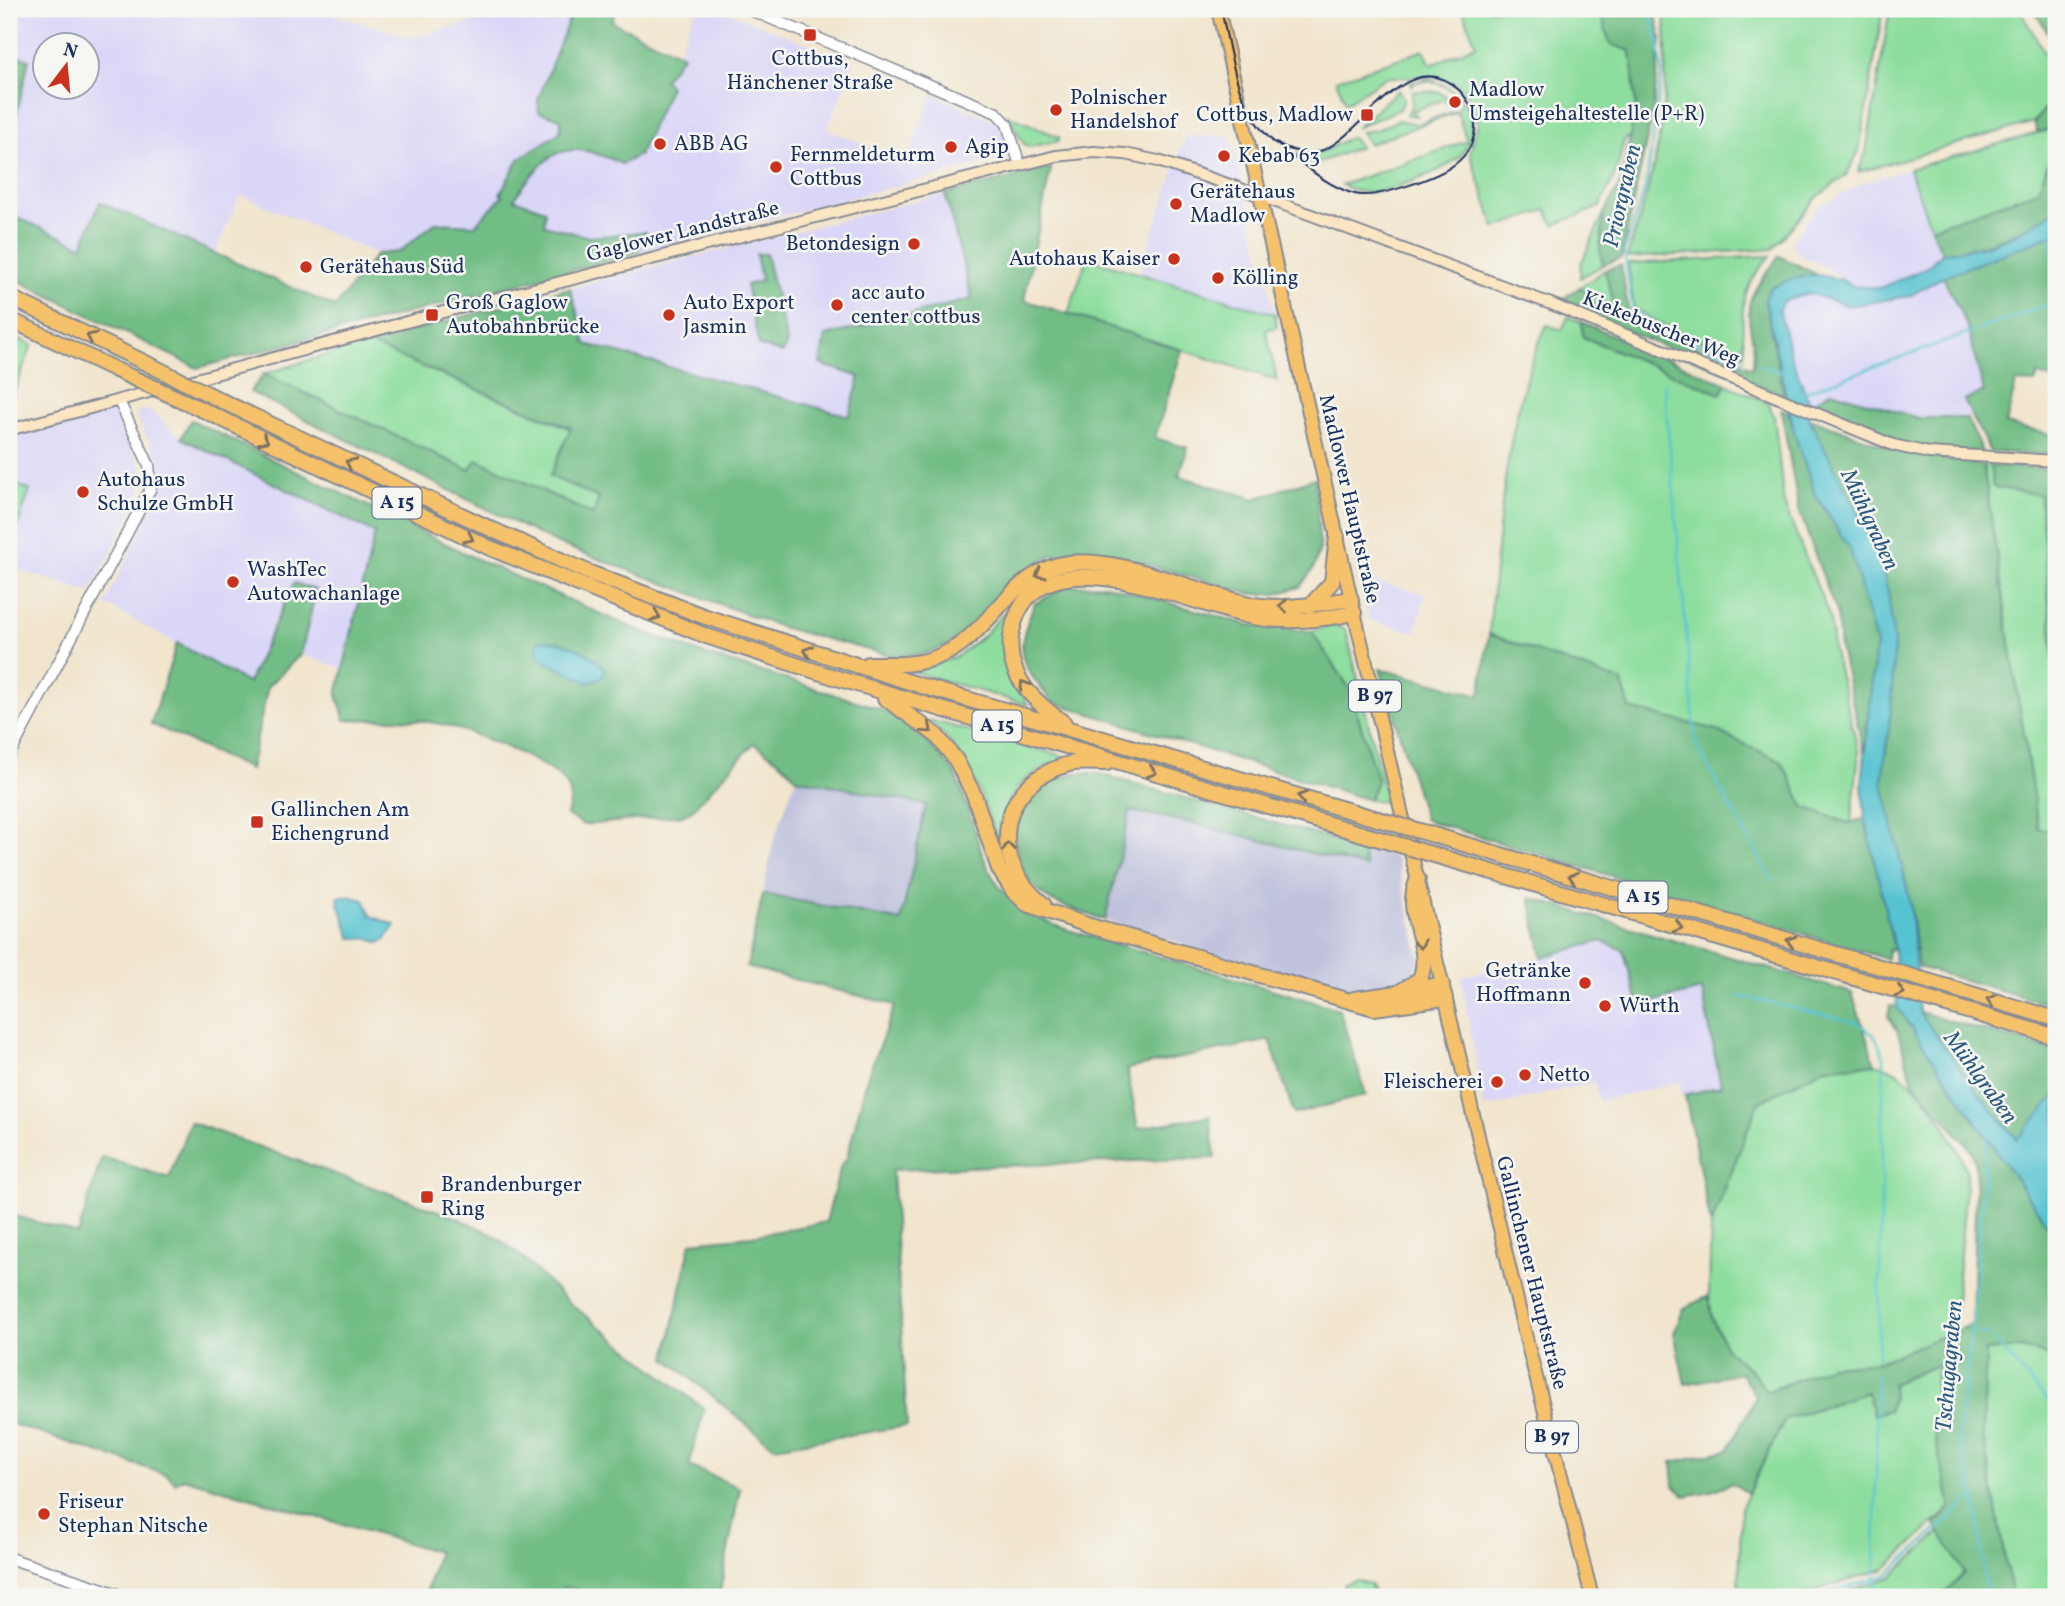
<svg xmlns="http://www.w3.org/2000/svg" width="2065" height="1606" font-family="Vollkorn,serif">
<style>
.built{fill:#dad6f7;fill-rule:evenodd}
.industrial{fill:#c0c2dd}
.green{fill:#8dde9e;stroke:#54867e;stroke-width:2}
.forest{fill:#72bd85;stroke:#467672;stroke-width:2}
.water{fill:#57c3d1;stroke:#397998;stroke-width:2}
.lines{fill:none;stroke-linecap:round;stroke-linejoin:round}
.stream{stroke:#57c3d1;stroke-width:2.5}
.tertiary-casing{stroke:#868a96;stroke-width:13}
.secondary-casing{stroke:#868a96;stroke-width:14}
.primary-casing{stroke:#868a96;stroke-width:16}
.motorway-casing{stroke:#868a96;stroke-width:18}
.tertiary{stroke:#fff;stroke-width:10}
.secondary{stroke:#fbe6c4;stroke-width:10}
.primary{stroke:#f5c16b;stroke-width:12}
.motorway{stroke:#f5c16b;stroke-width:14}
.tram{stroke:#1b2f5e;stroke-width:2}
.motorway-bridge-casing{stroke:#868a96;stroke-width:18;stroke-linecap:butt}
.motorway-bridge{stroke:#f5c16b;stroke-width:14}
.oneway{stroke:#7d7164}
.poi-dot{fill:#c8321e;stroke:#f6f6f2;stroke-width:2.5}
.labels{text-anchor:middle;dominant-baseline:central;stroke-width:5;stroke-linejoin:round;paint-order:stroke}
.shield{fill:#f6f6f2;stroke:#5d6b8a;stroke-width:2}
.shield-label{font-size:19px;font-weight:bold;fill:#1b2f5e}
.poi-label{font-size:21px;fill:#1b2f5e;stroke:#f6f6f2;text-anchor:start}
.street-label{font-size:21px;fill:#1b2f5e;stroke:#f6f6f2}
.water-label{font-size:23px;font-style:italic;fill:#2d5b80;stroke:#f6f6f2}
</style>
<rect width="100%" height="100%" fill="#f6f6f2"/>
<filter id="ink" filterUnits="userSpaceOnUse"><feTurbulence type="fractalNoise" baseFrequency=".0143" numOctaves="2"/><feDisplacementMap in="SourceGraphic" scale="14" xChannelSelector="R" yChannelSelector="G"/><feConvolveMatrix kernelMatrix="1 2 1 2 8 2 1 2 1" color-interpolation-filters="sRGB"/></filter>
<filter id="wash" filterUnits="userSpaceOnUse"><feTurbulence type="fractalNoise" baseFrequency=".00686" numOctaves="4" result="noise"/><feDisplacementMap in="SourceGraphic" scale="28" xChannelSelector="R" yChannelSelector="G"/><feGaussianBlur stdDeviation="1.57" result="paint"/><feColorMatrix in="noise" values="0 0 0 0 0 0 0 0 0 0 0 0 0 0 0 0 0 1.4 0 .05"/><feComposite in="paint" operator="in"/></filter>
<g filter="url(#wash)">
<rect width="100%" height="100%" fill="#f1e5cd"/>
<g class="built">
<path d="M9 9H313L413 38 521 9H561L677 55 696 9H720L854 63 827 130 907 161 932 95 994 120 1002 130 1007 151 1000 159 638 253 646 232 589 237 543 225 545 210 504 196 475 225 435 223 399 252 377 254 240 195 215 253 100 202 82 247 9 214V146L29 60 9 52ZM46 46H88V88H46Z"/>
<path d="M1186 136H1230L1275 314 1139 274Z"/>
<path d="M1909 169 1942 253 1926 268 1880 288 1853 286 1826 267 1799 255 1791 242 1818 207 1863 183Z"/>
<path d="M945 194 972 299 825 336 820 364 860 377 849 416 586 344 570 288Z"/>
<path d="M1943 277 1967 326 1984 392 1964 400 1972 416 1918 418 1876 404 1810 405 1791 356 1779 309 1781 302 1809 293 1849 306 1909 296Z"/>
<path d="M144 410 151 411 181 438 375 533 344 669 301 654 316 590 293 584 248 683 105 604 160 489 158 458 137 418V412Z"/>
<path d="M115 411 145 476 138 500 90 592 9 567V550L30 490 9 482V438Z"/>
<path d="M1358 578 1426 594 1415 632 1369 620Z"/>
<path d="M1602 941 1623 950 1640 1005 1702 989 1721 1087 1683 1096 1680 1082 1599 1101 1594 1082 1484 1108 1461 977Z"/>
</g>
<g class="industrial">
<path d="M796 778 926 805 902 922 763 894 774 839Z"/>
<path d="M1130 811 1189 822 1365 867 1361 847 1396 857 1420 959 1415 970 1405 983 1384 991 1362 994 1335 991 1105 920Z"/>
</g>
<g class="green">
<path d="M1462 9H1600L1610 44 1631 51 1636 108 1630 137 1624 140 1617 170 1600 207 1554 225 1547 210 1495 228 1470 153 1478 123 1471 99 1458 85 1438 77H1386L1346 103 1336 80 1424 50 1431 65 1476 45Z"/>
<path d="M1665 9H1883L1859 151 1847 174 1815 199 1773 249 1627 258C1640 215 1655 172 1661 127 1667 88 1666 48 1665 9Z"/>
<path d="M1890 9H2019L2053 67 2056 96 2034 122 1858 172 1866 152Z"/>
<path d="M1425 80C1460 82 1488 123 1462 154 1447 171 1385 194 1362 192 1355 191 1348 188 1342 185L1467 141 1457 112 1369 144 1361 132 1376 130 1398 120 1417 124 1458 110 1462 100C1449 85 1434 79 1415 82L1412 86 1411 83Z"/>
<path d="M1398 90 1404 99 1400 109 1356 128Z"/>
<path d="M1412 91 1440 92 1450 100 1449 104 1443 100 1412 111 1417 116 1406 115 1412 106Z"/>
<path d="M1007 115 1059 137V141L1029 147 1024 144Z"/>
<path d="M2056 128V140L2038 191 1931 228 1909 169Z"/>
<path d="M1351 137 1360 147 1320 162 1315 167 1294 153 1318 154Z"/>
<path d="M1604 213 1600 250 1603 265 1580 278 1581 264Z"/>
<path d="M1770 256C1737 292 1742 310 1744 355L1674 331 1634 308 1628 264Z"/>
<path d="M1087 258 1275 314 1277 327 1266 330 1277 380 1068 314Z"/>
<path d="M1605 270 1615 308 1579 288Z"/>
<path d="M1568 317 1582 322 1583 337 1721 394 1726 384 1768 403 1774 416 1784 504 1830 618 1833 648 1859 753 1851 824 1804 807 1782 762 1713 729 1630 709 1622 682 1489 634C1498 540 1505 409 1547 325L1562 330Z"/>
<path d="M9 334 32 345 9 406Z"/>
<path d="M366 343 571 429 550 476 600 498 593 515 477 459 469 470 264 374Z"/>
<path d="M1983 465 1990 466 1993 487 2040 494 2056 687V831L2038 828Z"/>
<path d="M9 482 30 490 9 550Z"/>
<path d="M1022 592 1025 594C996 651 999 650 1028 705L913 672 957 656 983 636Z"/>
<path d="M1335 625 1346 630 1387 802 1369 800 1377 779 1350 689 1311 631Z"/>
<path d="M929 720 1071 758C1018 771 993 806 1003 860 985 804 974 761 929 720Z"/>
<path d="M1875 1064C1916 1069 1955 1137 1967 1173L1953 1334 1879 1362 1830 1366 1766 1392 1753 1372 1727 1350 1712 1318 1709 1296 1711 1225 1758 1103 1826 1067Z"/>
<path d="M2022 1348 2056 1358V1595L2015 1597 2011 1592 1983 1436 1986 1350Z"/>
<path d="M1936 1365 1935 1438 1951 1507 1885 1569 1793 1597H1739L1741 1508 1785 1419 1868 1392 1893 1397 1892 1384Z"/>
<path d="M1941 1531 1964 1573 1942 1597H1829L1891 1577Z"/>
<path d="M1355 1580 1370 1584 1377 1597H1341L1344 1584Z"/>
</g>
<g class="forest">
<path d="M573 9H615L612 22 683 55 664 79 670 87 639 155 622 164C564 137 549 149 514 199L545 210 544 225 589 237 646 232 638 253 197 368 9 276V214L82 246 100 202 335 307 377 254 399 252 435 223 475 225 503 196 500 194 519 159 560 132 561 119 539 112 538 100Z"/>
<path d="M1600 9H1655L1661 39 1653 110 1621 258 1603 265 1600 250 1604 213 1620 184 1636 108 1631 51 1610 44Z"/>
<path d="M2034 9H2054L2056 12V46Z"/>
<path d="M9 52 29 60 9 146Z"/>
<path d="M2056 96V128L2037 132 2034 122Z"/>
<path d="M2056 140V210C2014 236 1991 246 1942 253L1931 228 2038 191Z"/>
<path d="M1051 168 1024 300 1182 350 1155 438 1188 448 1179 476 1255 499 1315 478 1320 549 1313 569 1300 587 1276 594H1250L1110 554 1077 551 1050 556 1013 580 972 627 946 646 924 654 892 656 784 628 556 543 250 392 264 374 469 470 477 459 593 515 599 498 550 476 571 428 366 343 570 288 586 344 849 416 860 377 820 364 825 336 972 299 945 194Z"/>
<path d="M2056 233V380L2038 375 2035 383 2016 382 2006 424 2052 435 2056 418V455L1990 452 1964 400 1984 392 1967 326 1943 277Z"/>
<path d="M756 254H766L787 342 783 353 759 346 746 285 761 281Z"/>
<path d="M1779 256 1818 275 1797 277 1770 288 1765 300 1784 395 1556 303 1579 288 1615 308 1605 270 1621 265 1629 315 1670 337 1752 368C1759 345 1743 321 1751 298 1757 283 1770 270 1779 256Z"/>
<path d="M1582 322 1726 384 1721 394 1583 337Z"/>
<path d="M1831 391 1918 418H1967L1982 452 1936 451 1904 445 1810 405Z"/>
<path d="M1781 409 1788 412 1815 494 1850 549 1866 598 1876 643 1864 753 1840 648 1837 615 1799 510Z"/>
<path d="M1809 418 1902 452 1983 465 2038 828 2056 831V1006L1918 967 1910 902 1882 780 1891 710 1894 642 1888 591Z"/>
<path d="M191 420 483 562 628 626 700 653 875 707 906 722 920 734 953 770C990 849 970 896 1068 930L1339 1009 1366 1095 1294 1114 1270 1040 1127 1069 1138 1128 1210 1116 1215 1158 892 1170 907 1426 774 1447 666 1358 691 1242 752 1236 826 1222 841 1166 847 1158 867 1078 895 1005 747 967 763 894 901 921 926 805 796 778 783 764 754 743 692 810 683 815 584 825 567 815C570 804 573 794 566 784 550 761 465 729 436 723 406 717 376 719 345 720L337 695 375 533 181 438Z"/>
<path d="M1990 466 2056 469V687L2040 495 1993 487Z"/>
<path d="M294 583 316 590 301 654 268 686 250 769 151 724 177 643 248 683Z"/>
<path d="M1106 585 1249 625 1311 631 1350 689 1377 780 1369 800 1052 702C1018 659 1014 657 1034 604L1067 586Z"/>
<path d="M1489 634 1622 682 1630 709 1713 729 1782 762 1804 807 1850 824 1865 818 1894 949 1888 950 1887 959 1425 820 1380 669 1480 695Z"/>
<path d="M1075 773H1096L1361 847 1366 867 1189 822 1130 811 1105 920C1087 914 1066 908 1049 899 1015 879 1004 824 1031 794 1043 782 1059 778 1075 773Z"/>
<path d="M1530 898 1852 993 1875 1064 1826 1067 1758 1103 1711 1225 1685 1095 1721 1086 1702 990 1639 1005 1623 950 1602 941 1542 957Z"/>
<path d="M1890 1006 1897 1007 2056 1237V1358L2022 1348 1986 1351 1983 1436 2011 1592 2015 1597H1942L1964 1573 1935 1524 1951 1507 1935 1438 1936 1365 1892 1384 1893 1397 1889 1410 1873 1415 1867 1392 1785 1419 1748 1493 1732 1483 1711 1491 1685 1496 1674 1486 1672 1462 1728 1450 1756 1397 1741 1373 1685 1384 1674 1333 1684 1308 1709 1296 1712 1318 1727 1350 1753 1372 1767 1392 1830 1366 1879 1362 1972 1324 1976 1171 1972 1151 1913 1082 1897 1030 1888 1016Z"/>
<path d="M1919 1012 2056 1051V1095L2017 1140 1975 1089Z"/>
<path d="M190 1122 458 1218 492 1234 521 1256 566 1300 704 1409 689 1466 740 1488 719 1597H602L564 1587 561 1597H425L438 1552 183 1478 175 1483 168 1475 9 1423V1214L78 1234 102 1157 169 1178Z"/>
</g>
<g class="water">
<path d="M2056 210V233L1943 277 1909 296 1849 306 1809 293 1782 302 1779 309 1791 356 1810 405 1809 418 1873 542 1888 591 1894 642 1891 710 1882 780 1910 902 1919 1012 1975 1089 2017 1139 2056 1095V1237L1897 1007 1894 949 1865 818 1862 784 1876 643 1850 549 1815 494 1795 436 1765 300 1770 288 1797 277 1818 275 1840 279 1853 286 1880 288 1926 268 1942 253 1986 246 2016 234Z"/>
<path d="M541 640C562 640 594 652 605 670L602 677 589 683 541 659 536 646Z"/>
<path d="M349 896 364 900 371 916 395 925 386 939 379 943 368 938H351L338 901 339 897Z"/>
</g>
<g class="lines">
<g class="stream">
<path d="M1648 9 1658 39 1662 71 1646 185 1624 252 1633 311 1673 334 1744 361"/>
<path d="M2051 232 2056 270"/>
<path d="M1759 365 1781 372"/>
<path d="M1664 383 1696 745 1772 881"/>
<path d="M1801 393 2056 302"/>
<path d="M1739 996 1856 1022 1875 1036 1884 1057 1878 1357"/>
<path d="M1977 1332 1988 1335"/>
<path d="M1993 1339 2056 1410"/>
<path d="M1975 1496 1987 1597"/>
<path d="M1814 1597 1887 1575 1975 1495 1958 1441 1972 1325 1987 1138"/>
<path d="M1875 1597 1877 1375"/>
</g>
</g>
</g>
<g filter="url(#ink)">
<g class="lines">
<g class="tertiary-casing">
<g id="tertiary">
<path d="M748 9 997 113 1007 124 1020 165"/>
<path d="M9 756 151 488 149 465 119 401"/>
<path d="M9 1558 127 1597"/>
</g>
</g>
<g class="secondary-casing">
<path id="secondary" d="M9 430 447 311 1056 156 1094 152 1125 154 1158 161 1236 187 1551 304 1893 445 1929 453 2056 461"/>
</g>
<g class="primary-casing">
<path id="primary" d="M1218 9 1351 599 1524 1330 1592 1597"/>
</g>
<g class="motorway-casing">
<g id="motorway">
<path d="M9 297 152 366"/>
<path d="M9 319 116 370"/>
<path d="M230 405 493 530 590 573 703 616 922 686 1367 816"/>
<path d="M203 410 490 548 706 636 840 679 1369 836"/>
<path d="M1310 606 1332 582 1337 536"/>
<path d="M868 664C893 664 919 666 942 655 988 635 1008 578 1058 565 1111 551 1196 593 1250 604 1283 611 1318 604 1351 599"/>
<path d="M885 698 936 735 956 760 974 795 999 869 1014 892 1027 904 1090 926 1374 1008 1445 998"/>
<path d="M1064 723C1035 702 1006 677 1011 637 1029 522 1188 605 1253 617 1286 623 1322 620 1354 613"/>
<path d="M1430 834 2056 1019"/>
<path d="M1448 859 2056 1037"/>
<path d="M1043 904C987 860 997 783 1069 764 1080 761 1095 763 1107 763"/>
<path d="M1409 991 1442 984"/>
<path d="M1354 999 1398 993 1420 979C1434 946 1401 914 1418 879"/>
</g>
</g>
<use href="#tertiary" class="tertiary"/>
<use href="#secondary" class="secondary"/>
<use href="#primary" class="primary"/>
<use href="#motorway" class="motorway"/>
<path class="tram" d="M1221 9C1232 56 1235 110 1275 143 1299 160 1325 186 1355 194 1374 200 1439 177 1455 164 1467 155 1474 143 1475 128 1476 114 1469 100 1459 90 1406 40 1361 142 1317 152 1302 156 1285 148 1272 141"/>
<g class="motorway-bridge-casing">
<g id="motorway-bridge">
<path d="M152 366 230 405"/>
<path d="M116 370 203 410"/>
<path d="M1367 816 1430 834"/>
<path d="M1369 836 1448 859"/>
</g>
</g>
<use href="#motorway-bridge" class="motorway-bridge"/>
</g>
<defs><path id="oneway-chevron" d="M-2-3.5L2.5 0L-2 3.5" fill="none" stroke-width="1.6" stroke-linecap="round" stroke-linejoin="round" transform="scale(1.75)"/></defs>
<g class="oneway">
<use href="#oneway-chevron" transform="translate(91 337) rotate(-154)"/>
<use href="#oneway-chevron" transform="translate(264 440) rotate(26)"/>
<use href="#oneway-chevron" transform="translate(350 463) rotate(-154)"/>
<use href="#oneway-chevron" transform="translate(469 538) rotate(26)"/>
<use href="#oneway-chevron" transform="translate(1040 574) rotate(151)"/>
<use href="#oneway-chevron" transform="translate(1283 606) rotate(180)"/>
<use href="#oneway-chevron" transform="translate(656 616) rotate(21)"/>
<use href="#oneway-chevron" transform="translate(808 651) rotate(-162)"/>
<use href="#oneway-chevron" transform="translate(1024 685) rotate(-123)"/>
<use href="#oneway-chevron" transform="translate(928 729) rotate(40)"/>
<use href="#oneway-chevron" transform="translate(1152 772) rotate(17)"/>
<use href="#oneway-chevron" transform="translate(1302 797) rotate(-164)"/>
<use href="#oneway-chevron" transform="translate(1008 847) rotate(-96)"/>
<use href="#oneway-chevron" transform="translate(1573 877) rotate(-163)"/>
<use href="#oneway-chevron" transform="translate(1678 927) rotate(16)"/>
<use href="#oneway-chevron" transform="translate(1791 941) rotate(-163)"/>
<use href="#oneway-chevron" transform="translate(1420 944) rotate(78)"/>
<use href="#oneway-chevron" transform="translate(1900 992) rotate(16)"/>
<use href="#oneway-chevron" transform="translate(1991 1000) rotate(-164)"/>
</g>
</g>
<g class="poi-dot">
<rect x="803" y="28" width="14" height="14" rx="3.5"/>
<circle cx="1455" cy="102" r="7"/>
<circle cx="1056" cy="110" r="7"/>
<rect x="1360" y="108" width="14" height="14" rx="3.5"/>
<circle cx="660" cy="144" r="7"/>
<circle cx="951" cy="147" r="7"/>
<circle cx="1224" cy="156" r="7"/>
<circle cx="776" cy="167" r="7"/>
<circle cx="1176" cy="204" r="7"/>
<circle cx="914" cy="244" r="7"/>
<circle cx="1174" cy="259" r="7"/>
<circle cx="306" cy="267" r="7"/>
<circle cx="1218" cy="278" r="7"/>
<circle cx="837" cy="305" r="7"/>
<rect x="425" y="308" width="14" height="14" rx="3.5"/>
<circle cx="669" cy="315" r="7"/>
<circle cx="83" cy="492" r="7"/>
<circle cx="233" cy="582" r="7"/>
<rect x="250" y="815" width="14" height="14" rx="3.5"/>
<circle cx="1585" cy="983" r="7"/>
<circle cx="1605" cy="1006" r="7"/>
<circle cx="1525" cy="1075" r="7"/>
<circle cx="1497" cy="1082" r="7"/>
<rect x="420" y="1190" width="14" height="14" rx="3.5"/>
<circle cx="44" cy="1514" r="7"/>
</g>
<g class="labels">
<g class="shield">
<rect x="372.5" y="487.5" width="49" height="31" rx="5"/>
<rect x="1349" y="680.5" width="52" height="31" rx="5"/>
<rect x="972.5" y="710.5" width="49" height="31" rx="5"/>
<rect x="1618.5" y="881.5" width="49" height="31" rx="5"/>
<rect x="1526" y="1421.5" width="52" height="31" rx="5"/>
</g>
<g class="shield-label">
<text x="397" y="503">A 15</text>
<text x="1375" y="696">B 97</text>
<text x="997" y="726">A 15</text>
<text x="1643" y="897">A 15</text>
<text x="1552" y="1437">B 97</text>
</g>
<g class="poi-label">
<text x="810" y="59" text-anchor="middle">Cottbus,<tspan x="810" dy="24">Hänchener Straße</tspan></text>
<text x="1469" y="90">Madlow<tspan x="1469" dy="24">Umsteigehaltestelle (P+R)</tspan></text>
<text x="1070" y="98">Polnischer<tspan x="1070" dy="24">Handelshof</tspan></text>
<text x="1353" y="115" text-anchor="end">Cottbus, Madlow</text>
<text x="674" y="144">ABB AG</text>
<text x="965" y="147">Agip</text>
<text x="790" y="155">Fernmeldeturm<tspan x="790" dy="24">Cottbus</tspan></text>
<text x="1238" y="156">Kebab 63</text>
<text x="1190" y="192">Gerätehaus<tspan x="1190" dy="24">Madlow</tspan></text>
<text x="900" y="244" text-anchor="end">Betondesign</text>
<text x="1160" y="259" text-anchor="end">Autohaus Kaiser</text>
<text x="320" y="267">Gerätehaus Süd</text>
<text x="1232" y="278">Kölling</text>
<text x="851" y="293">acc auto<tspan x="851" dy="24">center cottbus</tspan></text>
<text x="446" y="303">Groß Gaglow<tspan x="446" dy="24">Autobahnbrücke</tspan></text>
<text x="683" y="303">Auto Export<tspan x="683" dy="24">Jasmin</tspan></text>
<text x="97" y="480">Autohaus<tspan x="97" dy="24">Schulze GmbH</tspan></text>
<text x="247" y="570">WashTec<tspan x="247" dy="24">Autowachanlage</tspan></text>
<text x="271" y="810">Gallinchen Am<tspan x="271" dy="24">Eichengrund</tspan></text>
<text x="1571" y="971" text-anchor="end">Getränke<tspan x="1571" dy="24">Hoffmann</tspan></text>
<text x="1619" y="1006">Würth</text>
<text x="1539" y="1075">Netto</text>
<text x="1483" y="1082" text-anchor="end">Fleischerei</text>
<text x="441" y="1185">Brandenburger<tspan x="441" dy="24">Ring</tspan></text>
<text x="58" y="1502">Friseur<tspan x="58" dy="24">Stephan Nitsche</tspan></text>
</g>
<g class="street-label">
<text transform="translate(683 232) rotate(-14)">Gaglower Landstraße</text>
<text transform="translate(1661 329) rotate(22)">Kiekebuscher Weg</text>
<text transform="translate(1349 499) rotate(77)">Madlower Hauptstraße</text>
<text transform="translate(1531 1273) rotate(76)">Gallinchener Hauptstraße</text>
</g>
<g class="water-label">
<text transform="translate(1623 196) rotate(-77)">Priorgraben</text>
<text transform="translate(1869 520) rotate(65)">Mühlgraben</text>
<text transform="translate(1980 1078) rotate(54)">Mühlgraben</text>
<text transform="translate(1950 1366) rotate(-85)">Tschugagraben</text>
</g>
</g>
<rect width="2065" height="1606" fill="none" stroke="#f6f6f2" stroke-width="35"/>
<g transform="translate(66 66) rotate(16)"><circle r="33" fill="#f6f6f2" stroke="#9ea6b7" stroke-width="2"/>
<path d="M0-5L12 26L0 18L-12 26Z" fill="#c8321e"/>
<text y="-10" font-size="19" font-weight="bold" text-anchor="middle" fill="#1b2f5e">N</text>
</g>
</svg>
